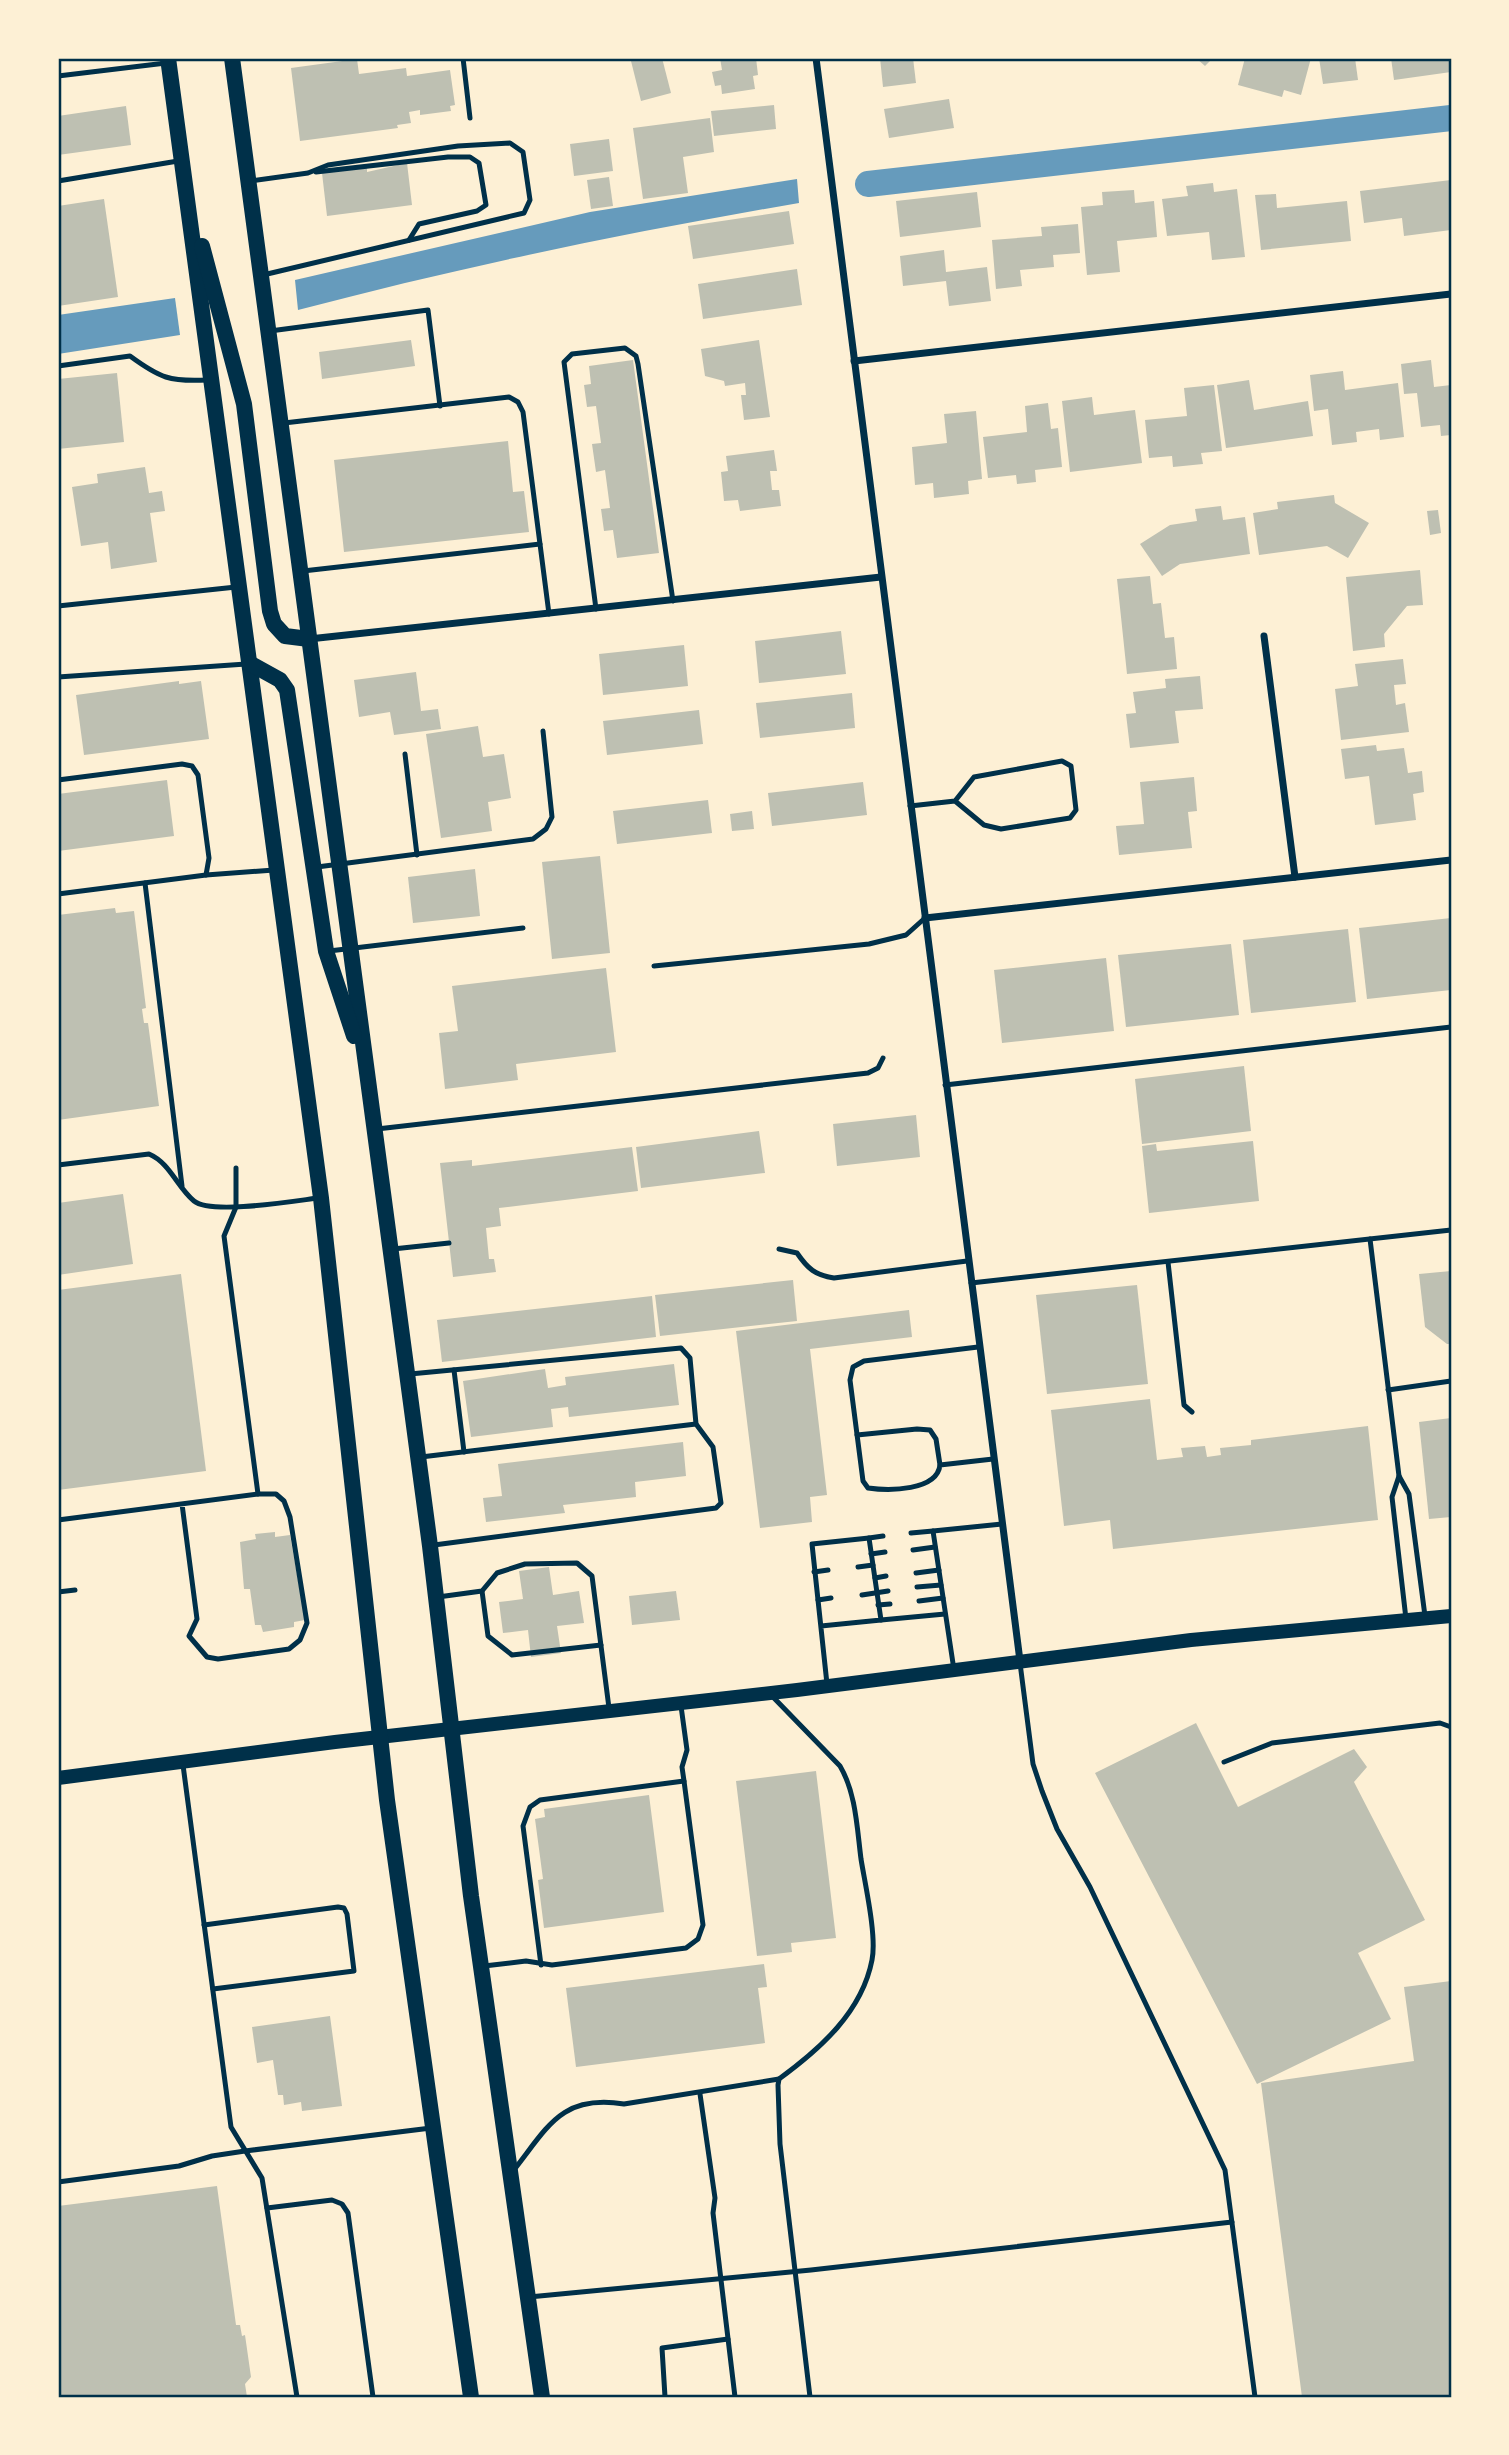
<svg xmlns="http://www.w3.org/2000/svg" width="1509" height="2455" font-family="Helvetica,sans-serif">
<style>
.water{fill:#669bbc}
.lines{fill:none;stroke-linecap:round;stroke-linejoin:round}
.canal{stroke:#669bbc;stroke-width:26}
.building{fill:#bec0b2}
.service{stroke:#003049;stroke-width:5}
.minor{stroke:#003049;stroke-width:7}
.secondary{stroke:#003049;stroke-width:14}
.primary{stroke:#003049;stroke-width:16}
.neatline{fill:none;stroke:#003049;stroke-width:2.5}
</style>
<rect width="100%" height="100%" fill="#fdf0d5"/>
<g class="water">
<path d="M797 179 799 203C630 232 464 266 298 310L295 280 590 212Z"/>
<path d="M175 298 180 335 58 354V315Z"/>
</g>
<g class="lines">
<path class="canal" d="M868 184 1451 118"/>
</g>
<g class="building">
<path d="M645 58H662L671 93 641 101 631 61Z"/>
<path d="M720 58H756L758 75 753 76 755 89 722 94 721 85 715 86 712 72 722 70Z"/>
<path d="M880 58H913L916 83 883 87Z"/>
<path d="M1196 58H1213L1205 66Z"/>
<path d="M1245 58H1311L1301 95 1284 90 1282 97 1238 85Z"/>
<path d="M1319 58H1355L1358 80 1323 84Z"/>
<path d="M1391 58H1451V72L1394 80Z"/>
<path d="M357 59 359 74 406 68 407 76 450 70 455 105 450 106 451 111 420 115V110L409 112 411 123 397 125 398 128 300 141 291 68Z"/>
<path d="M949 99 954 128 889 138 884 109Z"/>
<path d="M774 105 776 129 714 136 711 111Z"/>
<path d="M126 106 131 145 58 155V116Z"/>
<path d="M710 118 714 152 683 157 688 193 643 199 633 128Z"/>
<path d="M609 139 613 171 574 176 570 144Z"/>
<path d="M407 163 412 205 327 216 322 173 367 168V172Z"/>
<path d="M609 177 613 206 591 209 587 180Z"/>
<path d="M1451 180V230L1404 236 1402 218 1364 223 1360 191Z"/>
<path d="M1213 183 1214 192 1237 189 1245 257 1212 260 1209 232 1167 236 1162 199 1188 196 1186 186Z"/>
<path d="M1134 190 1135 203 1154 201 1157 237 1117 241 1120 272 1087 275 1081 207 1103 205 1102 192Z"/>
<path d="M977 192 981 227 900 237 896 201Z"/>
<path d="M1276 194 1277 208 1347 201 1351 241 1261 250 1255 195Z"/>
<path d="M104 199 118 297 58 306V206Z"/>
<path d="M789 211 794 244 693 259 688 226Z"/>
<path d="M1078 224 1080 253 1053 255 1054 267 1020 270 1022 286 996 289 992 240 1042 236 1041 227Z"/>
<path d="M944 250 946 272 987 267 991 301 949 306 946 281 903 286 900 256Z"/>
<path d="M797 269 802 305 703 319 698 284Z"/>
<path d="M411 340 415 366 322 379 319 352Z"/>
<path d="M759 340 770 417 744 420 741 395H746L745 383 725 386 724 381 705 376 701 349Z"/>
<path d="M633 360 659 553 617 558 613 530 604 531 601 509 610 508 605 470 596 472 592 444 601 443 596 406 587 407 584 385 591 384 589 366Z"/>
<path d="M1431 360 1434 387 1451 385V435L1441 436 1440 425 1421 427 1417 393 1404 394 1401 364Z"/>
<path d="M1343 371 1345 390 1398 383 1404 437 1380 440 1379 429 1356 432 1357 442 1332 445 1328 409 1314 411 1310 375Z"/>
<path d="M117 373 124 442 58 449V379Z"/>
<path d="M1249 380 1254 410 1308 401 1313 436 1226 448 1217 385Z"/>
<path d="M1214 385 1222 451 1201 453 1203 464 1173 467 1172 456 1149 458 1145 420 1187 416 1184 388Z"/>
<path d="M1092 397 1094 415 1135 410 1142 463 1070 472 1062 401Z"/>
<path d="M1048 403 1051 429 1058 428 1062 467 1035 470 1036 482 1017 484 1016 475 988 478 983 437 1027 432 1025 406Z"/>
<path d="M976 411 982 479 968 481 969 494 934 498 933 483 915 485 912 447 947 443 944 414Z"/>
<path d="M508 441 513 492 524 491 529 532 344 552 334 460Z"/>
<path d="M774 450 777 471H770L772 490H779L781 506 740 511 738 500 724 501 721 472 728 471 726 456Z"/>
<path d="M145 467 149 493 162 491 165 511 150 513 157 562 111 569 108 542 81 546 72 487 98 483 97 474Z"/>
<path d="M1334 495 1335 503 1369 523 1348 558 1327 546 1259 555 1253 513 1278 509 1277 502Z"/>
<path d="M1221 506 1223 520 1245 517 1250 554 1180 564 1162 576 1140 544 1170 525 1197 521 1195 509Z"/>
<path d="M1438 510 1441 533 1430 535 1427 511Z"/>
<path d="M1420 570 1423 605 1407 606 1384 634 1385 647 1353 651 1346 577Z"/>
<path d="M1150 576 1153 604 1161 603 1165 638 1174 637 1177 669 1127 674 1117 579Z"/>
<path d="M841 631 846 674 759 683 755 641Z"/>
<path d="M684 645 688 686 603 695 599 654Z"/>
<path d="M1403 659 1406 684 1394 685 1396 705 1405 703 1409 732 1341 740 1335 689 1358 686 1355 664Z"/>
<path d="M416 672 421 711 438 709 441 729 394 735 390 712 359 717 354 680Z"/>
<path d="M1200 676 1203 709 1175 711 1179 743 1130 748 1126 714 1136 713 1133 692 1166 688 1165 679Z"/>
<path d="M179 681V684L201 681 209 739 84 755 76 695Z"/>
<path d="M852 693 855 728 760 738 756 703Z"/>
<path d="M699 710 703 744 607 755 603 721Z"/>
<path d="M478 726 483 757 504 754 511 798 488 802 492 831 441 838 426 734Z"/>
<path d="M1376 745 1377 751 1404 748 1408 773 1422 771 1424 792 1413 794 1416 820 1375 825 1369 776 1345 779 1341 749Z"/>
<path d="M1194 777 1197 811 1188 812 1192 848 1119 855 1116 826 1144 824 1140 782Z"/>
<path d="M167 780 174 836 58 851V794Z"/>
<path d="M863 782 867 815 772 826 768 793Z"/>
<path d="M708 800 712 833 617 844 613 811Z"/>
<path d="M752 811 754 829 732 831 730 814Z"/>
<path d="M600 856 610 953 552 959 542 862Z"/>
<path d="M475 869 480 916 413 923 408 877Z"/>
<path d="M115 908 116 913 134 911 146 1008 142 1009 144 1023H148L159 1106 58 1120V915Z"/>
<path d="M1451 918V990L1367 999 1359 928Z"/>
<path d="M1348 929 1356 1002 1251 1013 1243 940Z"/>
<path d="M1231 944 1239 1015 1126 1027 1118 955Z"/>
<path d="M1106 958 1114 1031 1002 1043 994 970Z"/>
<path d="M606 968 616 1052 516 1064 518 1080 445 1089 439 1033 458 1031 452 986Z"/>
<path d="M1244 1066 1251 1131 1142 1144 1135 1079Z"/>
<path d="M916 1115 920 1157 837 1166 833 1124Z"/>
<path d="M759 1131 765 1173 641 1188 636 1147Z"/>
<path d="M1253 1141 1259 1201 1149 1213 1142 1146 1156 1144 1157 1151Z"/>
<path d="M632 1147 638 1191 499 1208 501 1226 486 1228 489 1259H494L496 1272 453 1277 440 1163 472 1160V1166Z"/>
<path d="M123 1194 133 1264 58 1275V1203Z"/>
<path d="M1451 1271V1344H1447L1425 1327 1419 1274Z"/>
<path d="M181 1274 206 1471 58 1490V1290Z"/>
<path d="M793 1280 797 1321 660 1336 655 1295Z"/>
<path d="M1137 1285 1148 1384 1047 1394 1036 1295Z"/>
<path d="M652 1296 656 1337 442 1362 437 1320Z"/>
<path d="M909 1310 912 1337 810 1349 827 1495 810 1497 812 1522 760 1528 736 1331Z"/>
<path d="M674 1364 679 1405 569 1417 568 1407 551 1409 553 1427 471 1437 463 1381 545 1369 548 1388 566 1385 565 1377Z"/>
<path d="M1150 1399 1157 1460 1183 1457 1181 1448 1205 1446 1207 1457 1221 1455 1220 1448 1251 1445V1440L1368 1426 1378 1520 1113 1549 1110 1520 1064 1526 1051 1410Z"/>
<path d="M1451 1418V1517L1429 1519 1419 1422Z"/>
<path d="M683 1442 686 1476 635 1482 636 1497 563 1505 565 1513 486 1522 483 1498 502 1496 498 1464Z"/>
<path d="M275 1532V1537L290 1535 305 1620 294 1622V1627L263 1632 261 1625H255L250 1589H244L240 1542 256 1539 255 1534Z"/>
<path d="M549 1567 553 1595 579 1591 584 1623 557 1626 561 1653 531 1657 528 1630 503 1633 499 1602 523 1599 519 1571Z"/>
<path d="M676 1591 680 1620 632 1625 629 1596Z"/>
<path d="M1196 1723 1238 1807 1354 1749 1367 1767 1354 1782 1425 1920 1358 1953 1391 2019 1257 2084 1095 1773Z"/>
<path d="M816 1771 836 1938 791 1943 792 1952 757 1956 736 1781Z"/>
<path d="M649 1795 664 1912 544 1928 538 1880 543 1879 535 1819 545 1817 544 1809Z"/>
<path d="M764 1964 767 1987 758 1988 765 2043 576 2067 566 1988Z"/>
<path d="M1451 1981V2397H1302L1261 2083 1414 2061 1404 1987Z"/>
<path d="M330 2016 342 2106 302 2111 301 2102 284 2105 283 2095H278L273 2060 257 2063 252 2027Z"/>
<path d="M217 2186 236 2325H240L242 2336 245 2335 251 2377 245 2384 247 2397H58V2206Z"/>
</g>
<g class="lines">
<g class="service">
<path d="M463 58 470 118"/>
<path d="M58 76 166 63"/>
<path d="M316 172 448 157H470L479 163 486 205 477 211 419 224 409 240"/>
<path d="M58 181 178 161"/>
<path d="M251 181 308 173 328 165 458 146 510 143 523 152 530 200 524 213 263 275"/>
<path d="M270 331 428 310 440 406"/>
<path d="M58 366 130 356C160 378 170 382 207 380"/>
<path d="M284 423 509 397 518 402 523 412 549 614"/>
<path d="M303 571 540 544"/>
<path d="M58 606 236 587"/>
<path d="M596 609 564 362 572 354 625 348 636 356 638 364 673 601"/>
<path d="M58 677 246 664"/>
<path d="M405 754 417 855"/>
<path d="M58 780 182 764 192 766 198 775 209 858 206 875"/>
<path d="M910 806 955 801 984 825 1001 829 1070 818 1076 810 1071 766 1062 761 974 777 955 801"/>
<path d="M317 867 533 839 546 829 552 817 543 731"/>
<path d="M145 883 182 1186"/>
<path d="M58 894 206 875 274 870"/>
<path d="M329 951 523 928"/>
<path d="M654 966 869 944 906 935 925 918"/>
<path d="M945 1085 1451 1027"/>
<path d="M377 1129 868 1073 878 1068 883 1058"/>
<path d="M58 1165 149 1154C170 1163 177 1187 194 1201 211 1215 294 1201 318 1198"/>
<path d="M236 1168V1207L224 1236 258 1494"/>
<path d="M1370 1239 1399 1476"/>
<path d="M393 1249 449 1243"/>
<path d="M779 1249 797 1253C808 1269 815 1275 834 1278L967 1261"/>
<path d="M1168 1262 1184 1405 1192 1412"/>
<path d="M971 1283 1451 1230"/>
<path d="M978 1347 864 1361 853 1367 850 1380 863 1481 868 1488C889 1491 937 1491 940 1465L993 1459"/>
<path d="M454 1370 464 1452"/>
<path d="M410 1374 681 1348 690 1358 696 1424 713 1447 721 1503 716 1508 434 1545"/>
<path d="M1388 1390 1451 1381"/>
<path d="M857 1435 917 1429 930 1430 936 1439 940 1465"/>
<path d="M421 1457 696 1424"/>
<path d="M58 1520 258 1494H276L284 1501 290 1517 307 1623 300 1640 289 1649 218 1659 207 1657 189 1636 197 1619 182 1504"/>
<path d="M911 1533 933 1531"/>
<path d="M869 1538 883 1536"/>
<path d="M913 1550 935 1547"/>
<path d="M871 1554 885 1552"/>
<path d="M858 1567 873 1565"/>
<path d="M814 1572 828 1570"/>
<path d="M916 1573 939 1570"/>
<path d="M875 1578 886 1576"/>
<path d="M917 1587 941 1585"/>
<path d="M482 1591 488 1636 512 1655 601 1645"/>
<path d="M58 1592 75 1590"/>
<path d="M862 1595 888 1591"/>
<path d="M438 1597 482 1591 497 1573 525 1564 577 1563 592 1576 609 1708"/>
<path d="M818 1600 831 1598"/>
<path d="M919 1601 943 1598"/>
<path d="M878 1605 890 1604"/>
<path d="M1406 1619 1392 1497 1399 1476 1409 1494 1425 1616"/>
<path d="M881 1620 945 1614"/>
<path d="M821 1626 881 1620 869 1538 812 1544 827 1684"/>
<path d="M1020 1663 1033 1764 1042 1791 1057 1829 1090 1887 1225 2170 1255 2397"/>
<path d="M954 1670 933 1531 1002 1524"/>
<path d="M772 1696 840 1766C856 1793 857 1828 861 1859 865 1884 877 1936 872 1960 862 2012 820 2049 779 2079L778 2085 780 2144 810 2397"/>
<path d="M1224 1762 1272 1743 1440 1723 1451 1727"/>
<path d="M183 1765 231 2127 262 2178 297 2397"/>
<path d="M204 1925 338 1907 344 1908 347 1914 354 1971 213 1989"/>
<path d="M541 1965 523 1826 530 1807 540 1800 684 1781"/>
<path d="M484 1966 526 1961 552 1965 686 1948 698 1939 703 1925 684 1781 682 1767 687 1750 681 1706"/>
<path d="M700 2094 715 2198 713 2213 735 2397"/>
<path d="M513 2171C548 2127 561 2094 624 2104L779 2079"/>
<path d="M58 2182 179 2166 212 2156 245 2151 431 2128"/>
<path d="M267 2208 332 2200 342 2204 348 2213 373 2397"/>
<path d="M529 2297 811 2270 1232 2222"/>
<path d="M665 2397 662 2348 728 2339"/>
</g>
<g class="minor">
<path d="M816 58 1020 1661"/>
<path d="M854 361 1451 294"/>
<path d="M1264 636 1295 877"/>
<path d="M309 639 881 577"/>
<path d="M925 918 1451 860"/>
</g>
<path class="secondary" d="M58 1778 335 1742 797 1690 1191 1640 1451 1616"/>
<g class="primary">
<path d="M168 58 321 1198 387 1800 471 2397"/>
<path d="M232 58 430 1546 471 1896 542 2397"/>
<path d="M202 246 244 404 270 611 274 624 285 636 309 639"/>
<path d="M249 663 280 680 287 690 326 951 354 1036"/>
</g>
</g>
<rect width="1509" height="2455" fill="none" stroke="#fdf0d5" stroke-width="119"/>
<rect x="60" y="60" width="1390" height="2336" class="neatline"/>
</svg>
